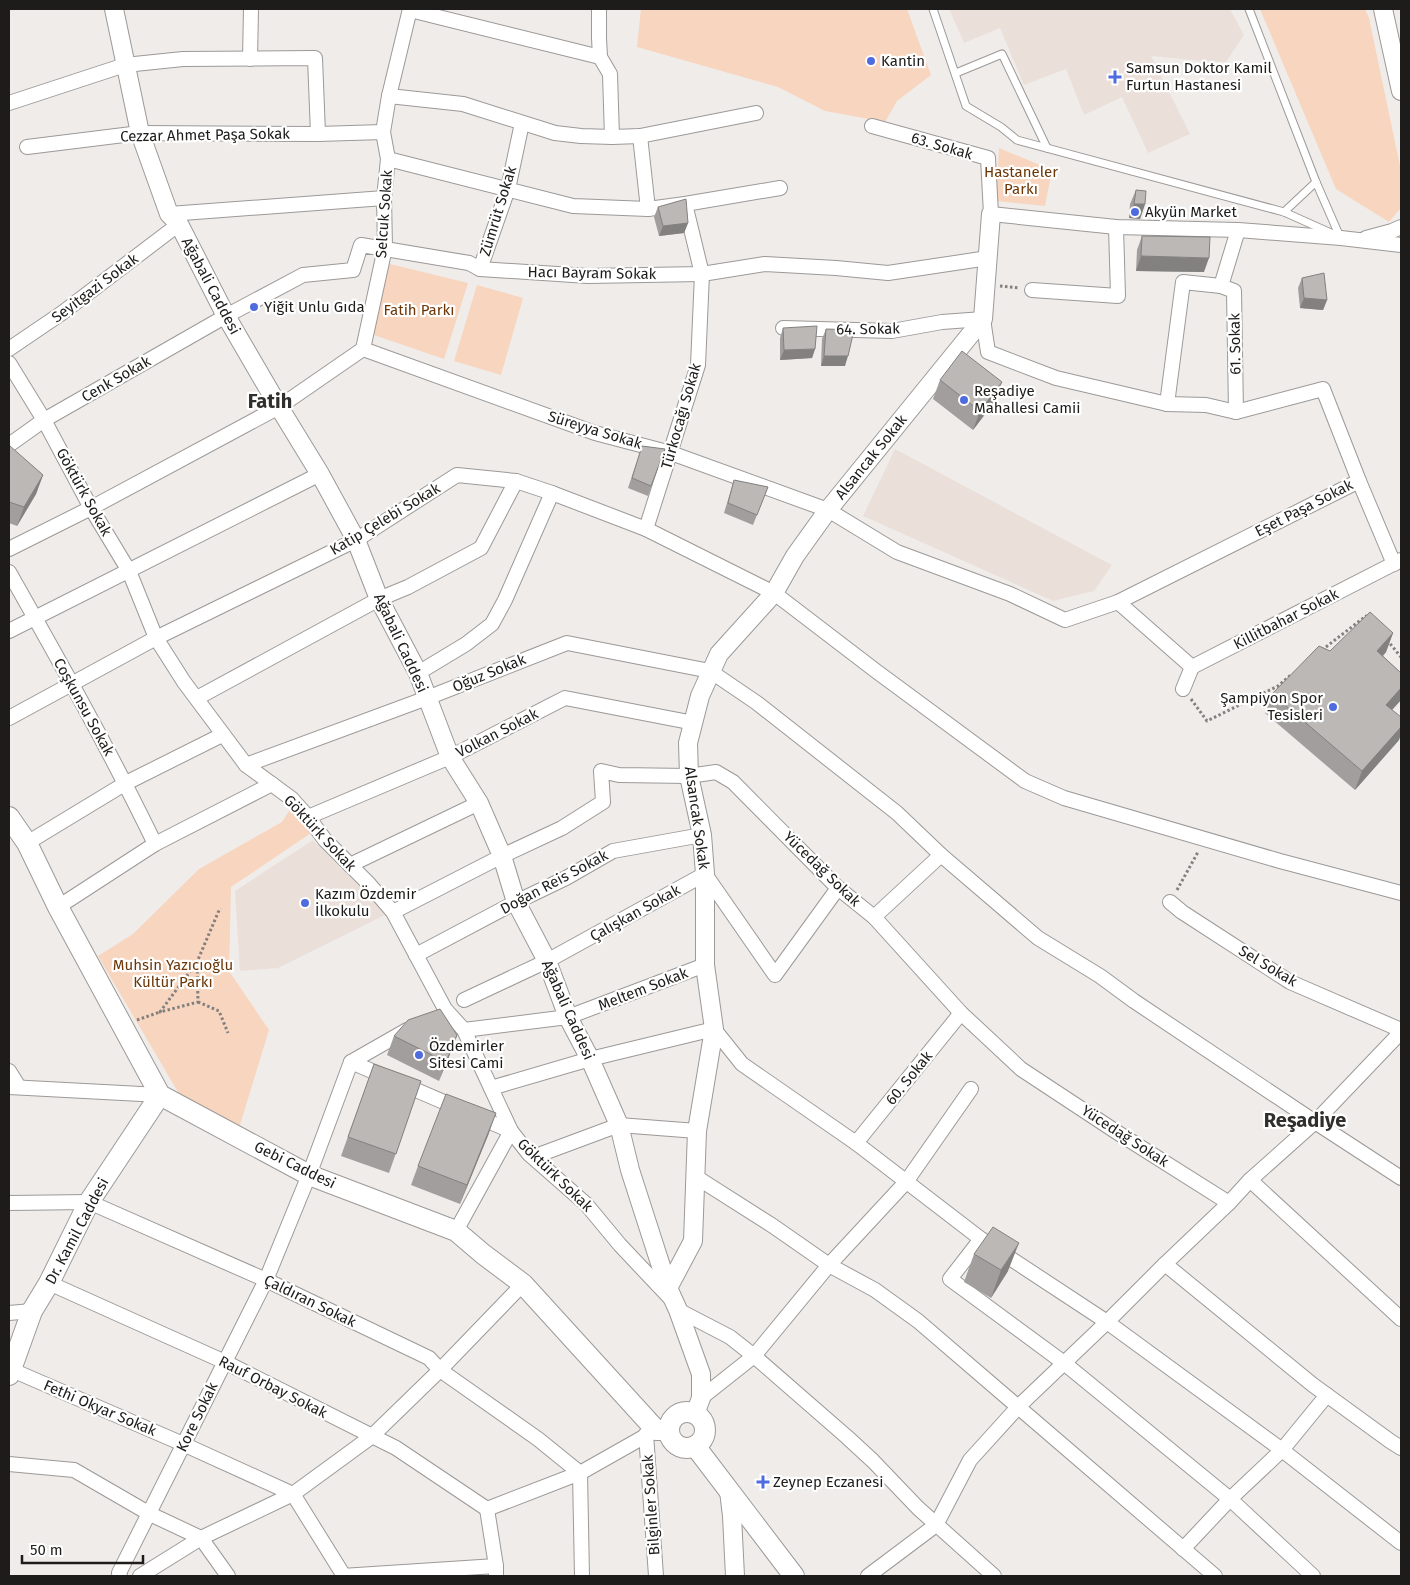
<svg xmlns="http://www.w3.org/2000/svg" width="1410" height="1585" font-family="'Fira Sans',sans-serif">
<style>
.built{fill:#eae0d9}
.green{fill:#f7d5bf}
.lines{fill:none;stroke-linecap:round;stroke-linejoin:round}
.service-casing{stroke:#9c9997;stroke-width:9}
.minor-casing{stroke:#9c9997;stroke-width:16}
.tertiary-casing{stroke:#9c9997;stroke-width:20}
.secondary-casing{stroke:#9c9997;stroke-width:22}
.path{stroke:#82807f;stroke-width:3;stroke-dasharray:2.5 2.5;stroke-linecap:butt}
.service{stroke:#fff;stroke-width:7}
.minor{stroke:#fff;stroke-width:14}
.tertiary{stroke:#fff;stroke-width:18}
.secondary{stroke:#fff;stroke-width:20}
.wall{fill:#a19e9d}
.shaded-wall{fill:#83817f}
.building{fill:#bbb8b6;stroke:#83817f}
.poi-dot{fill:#4f6be0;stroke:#fff;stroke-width:2}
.labels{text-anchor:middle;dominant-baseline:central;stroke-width:4.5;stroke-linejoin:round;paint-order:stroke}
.poi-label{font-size:15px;fill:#1d1c1b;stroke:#fff;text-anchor:start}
.street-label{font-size:15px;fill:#1d1c1b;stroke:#fff}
.park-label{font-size:15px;fill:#6c3606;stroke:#fff}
.district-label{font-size:20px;font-weight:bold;fill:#312f2d;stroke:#fff}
</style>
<rect width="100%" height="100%" fill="#f0ecea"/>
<g class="built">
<path d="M949 9H1230L1244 35 1226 62 1200 61 1151 56 1190 134 1148 153 1122 97 1084 115 1066 69 1024 85 1000 28 964 43Z"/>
<path d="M895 449 1112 565 1094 591 1053 601 863 516Z"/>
<path d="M313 840 387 914 278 968 240 971 235 891Z"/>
</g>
<g class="green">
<path d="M641 9H907L931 75 897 101 885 122 825 111 778 87 637 47Z"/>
<path d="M1260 9H1365L1369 18 1401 171V208L1389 222 1336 189Z"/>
<path d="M999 148 1052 170 1045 206 996 201Z"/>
<path d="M386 263 468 283 444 359 371 334Z"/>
<path d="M477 285 523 298 501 375 454 361Z"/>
<path d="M291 808 311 833 231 887 229 971 269 1030 239 1128 204 1113 178 1092 98 956 133 934 199 869 282 822Z"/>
</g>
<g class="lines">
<g class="service-casing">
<g id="service">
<path d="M933 9 966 106 1001 127 1017 140 1284 212 1331 233"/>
<path d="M1249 9 1316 182 1340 237"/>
<path d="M956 73 1002 54 1047 148"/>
<path d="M1284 212 1316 182"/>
</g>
</g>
<g class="minor-casing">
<g id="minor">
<path d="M599 9V38L600 57 610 74 612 137"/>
<path d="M410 10 600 57"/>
<path d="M250 59 251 9"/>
<path d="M389 96 463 104 555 133 581 136 612 137 640 136 756 113"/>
<path d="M9 103 125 65 183 59 315 58 318 134"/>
<path d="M872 126 988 158 991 214 1116 227 1238 230 1341 238 1401 245"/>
<path d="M640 136 648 209 685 204 702 274 698 365 646 529"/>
<path d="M27 147 140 133 318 134 383 132"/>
<path d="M388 159 573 206 648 209"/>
<path d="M685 204 780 188"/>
<path d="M169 214 384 198"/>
<path d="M1366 238 1392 231 1401 227"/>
<path d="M480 269 508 189 522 123"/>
<path d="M1221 286 1234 291 1236 412"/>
<path d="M1032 290 1118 296 1116 227"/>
<path d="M783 328 892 331 942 322 983 319 988 352 1056 378 1167 404 1206 405 1236 412 1323 389 1359 481 1118 602"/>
<path d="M9 349 62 313 179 224"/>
<path d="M363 349 595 433 671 453 828 510 897 552 1010 594 1065 620 1118 602 1192 667"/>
<path d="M9 363 44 420 91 508 129 571 156 638 184 682 246 765 292 799 308 817 325 840 369 884 393 912 445 1009 464 1030 511 1131 529 1154 586 1204 620 1245 671 1299"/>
<path d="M1167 404 1183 282 1221 286 1238 230"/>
<path d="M9 445 44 420 226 316 303 275 353 270 361 245 469 263 480 269 588 276 702 274 765 264 836 268 888 273 988 258"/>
<path d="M1359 481 1394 564"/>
<path d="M9 549 91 508 279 407 363 349 385 248 384 198 388 159 383 132 389 96 410 9"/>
<path d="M9 572C60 662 110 751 155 844"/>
<path d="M9 631 320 474"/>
<path d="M418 673 466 644 492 624 505 600 552 493"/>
<path d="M1183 689 1192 667 1401 560"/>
<path d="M197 698 379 599 408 587 481 548 516 481"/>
<path d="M9 718 156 638 356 540 457 475 516 481 552 493 646 529 774 593 876 671 1025 781 1064 798 1280 861 1401 893"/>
<path d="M246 765 427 698 567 643 710 671 757 703 897 813 941 855 1038 938 1100 976 1134 1001 1315 1122 1401 1178"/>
<path d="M308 817 450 757 565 698 694 723"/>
<path d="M27 843 126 783 222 735"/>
<path d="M350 865 479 803"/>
<path d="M1170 902 1182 912 1290 982 1401 1030"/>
<path d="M58 907 155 844 272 784"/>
<path d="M393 912 502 856 562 828 603 802 601 771 619 775 689 776 716 772 733 782 838 888 874 917 961 1013 1021 1069 1115 1131 1229 1203"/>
<path d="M874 917 941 855"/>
<path d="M416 955 516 902 566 878 613 851 702 835"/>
<path d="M464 1000 547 961 705 874 775 975 838 888"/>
<path d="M464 1030 568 1017 705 965"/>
<path d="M351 1062 511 1131 456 1231"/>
<path d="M9 1071 19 1087"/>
<path d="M9 1087 160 1095"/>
<path d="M491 1088 590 1059 714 1029 742 1064 856 1143 981 1239 1107 1322 1282 1450 1401 1543"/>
<path d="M856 1143 961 1013"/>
<path d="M533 1157 619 1125 697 1131"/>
<path d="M696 1177 773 1226 829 1265 875 1290 918 1321 1215 1576"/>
<path d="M1250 1180 1315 1122 1401 1032"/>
<path d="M9 1203 89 1202 266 1280 429 1358 440 1370 538 1439 580 1473"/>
<path d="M981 1239 950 1279 1064 1363 1230 1499 1313 1576"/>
<path d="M1165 1264 1313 1385 1390 1441 1401 1448"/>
<path d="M49 1283 225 1362 396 1448 487 1509"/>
<path d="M678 1310 730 1337 754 1356 847 1437 873 1461 918 1508 994 1576"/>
<path d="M9 1313 32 1311"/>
<path d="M12 1370 183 1444 293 1494 344 1576"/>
<path d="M701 1398 754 1356 829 1265 906 1182 971 1089"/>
<path d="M646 1434 656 1576"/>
<path d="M9 1464 74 1470 150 1514 201 1538 228 1576"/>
<path d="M580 1473 582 1576"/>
<path d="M487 1509 580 1473 656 1430"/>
<path d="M487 1509 496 1566V1576"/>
<path d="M1183 1549 1230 1499 1282 1450 1327 1395"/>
<path d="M120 1576 119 1573 266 1280 309 1175 351 1062 407 1030"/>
<path d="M140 1576 201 1538 293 1494 371 1437 440 1370 523 1284"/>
<path d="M342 1576 496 1566"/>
<path d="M868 1576 936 1525 970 1460 1018 1407 1107 1322 1165 1264 1229 1203 1250 1180 1401 1319"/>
</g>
</g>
<g class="tertiary-casing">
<g id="tertiary">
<path d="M114 9 140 133 169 214 179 224 226 316 279 407 320 474 356 540 379 599 418 673 450 757 479 803 502 856 516 902 547 961 568 1017 590 1059 619 1125 630 1170 668 1288"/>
<path d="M1383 9 1401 91"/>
<path d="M695 1414 701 1398V1374L678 1310 668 1288 693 1241 697 1131 714 1029 705 965V874L702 835 689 776 688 743 700 696 719 654 774 593 795 556 828 510 983 319 991 214"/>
<path d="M729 1491 732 1516 735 1576"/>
</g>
</g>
<g class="secondary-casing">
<g id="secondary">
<path d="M9 817 27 843 58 907 160 1095 309 1175 456 1231 483 1254 523 1284 656 1430H668"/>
<path d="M9 1375 32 1311 49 1283 89 1202 160 1095"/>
<circle cx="687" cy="1430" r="18"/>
<path d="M695 1446 794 1576"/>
</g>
</g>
<g class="path">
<path d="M1000 286 1019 288"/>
<path d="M1387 640 1401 657"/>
<path d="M1322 650 1366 616 1368 618"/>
<path d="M1191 699 1207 721 1278 686 1292 674"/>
<path d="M1177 890 1198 852"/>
<path d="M197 962 160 1012 198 1002 197 962 220 908"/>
<path d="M198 1002 219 1011 228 1033"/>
<path d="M137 1020 160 1012"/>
</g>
<use href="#service" class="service"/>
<use href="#minor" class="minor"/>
<use href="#tertiary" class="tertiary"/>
<use href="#secondary" class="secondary"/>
</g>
<g class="wall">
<path d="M1136 190 1145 204 1140 219 1129 218 1130 204Z"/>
<path d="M658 207 688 223 684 233 659 236 654 217Z"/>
<path d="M1142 236 1204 272 1136 271 1137 250Z"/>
<path d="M1302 278 1327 300 1323 310 1300 308 1298 288Z"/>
<path d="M783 328 815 349 812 358 780 360V338Z"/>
<path d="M826 329 845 366H821L822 339Z"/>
<path d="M940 380 995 401 973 430 933 399Z"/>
<path d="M642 446 665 449 648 496 628 488Z"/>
<path d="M9 447 43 475 36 494 17 526 9 523Z"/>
<path d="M734 480 768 487 753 525 724 513Z"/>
<path d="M1393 633 1386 652 1383 656 1401 673V700L1392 710 1399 740 1355 790 1265 713 1272 694 1330 651Z"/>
<path d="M457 1035 450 1054 439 1081 387 1055 394 1036Z"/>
<path d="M374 1064 421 1081 389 1173 341 1156Z"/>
<path d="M489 1133 460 1204 411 1185 418 1166Z"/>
<path d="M974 1254 1008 1271 991 1298 964 1282Z"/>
</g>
<g class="shaded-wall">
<path d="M1134 204H1145L1140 219 1129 218Z"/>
<path d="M688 223 684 233 659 236 663 226Z"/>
<path d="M1141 256 1209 258 1204 272 1136 271Z"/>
<path d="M1304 298 1327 300 1323 310 1300 308Z"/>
<path d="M815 349 812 358 780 360 784 350Z"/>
<path d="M824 356H848L845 366H821Z"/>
<path d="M1002 382 995 401 973 430 980 411Z"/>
<path d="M43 475 36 494 17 526 24 507Z"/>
<path d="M1393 633 1386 652 1370 670 1377 651Z"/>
<path d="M1401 688V700L1379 724 1386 705Z"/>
<path d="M1401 727V735L1399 740 1355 790 1362 771Z"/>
<path d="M457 1035 450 1054 439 1081 446 1062Z"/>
<path d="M496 1113 489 1133 460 1204 467 1185Z"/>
<path d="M1019 1243 1008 1271 991 1298 1001 1270Z"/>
</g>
<g class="building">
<path d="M1136 190 1146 191 1145 204H1134Z"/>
<path d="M686 199 688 223 663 226 658 207Z"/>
<path d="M1142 236 1210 237 1209 258 1141 256Z"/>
<path d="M1324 273 1327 300 1304 298 1302 278Z"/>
<path d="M817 326 815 349 784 350 783 328Z"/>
<path d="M826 329 854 330 848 356H824Z"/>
<path d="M962 351 1002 382 980 411 940 380Z"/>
<path d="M10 446 43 475 24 507 9 502V447Z"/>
<path d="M642 446 665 449 651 486 632 478Z"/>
<path d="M734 480 768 487 757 515 728 503Z"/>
<path d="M1370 612 1393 633 1377 651 1401 673V688L1386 705 1401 717V727L1362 771 1272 694 1319 646 1330 651Z"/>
<path d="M440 1009 457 1035 446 1062 394 1036 408 1020Z"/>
<path d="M374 1064 421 1081 396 1154 348 1137Z"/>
<path d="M446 1094 496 1113 467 1185 418 1166Z"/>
<path d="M993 1227 1019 1243 1001 1270 974 1254Z"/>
</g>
<g class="poi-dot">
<circle cx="871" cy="61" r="5"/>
<path d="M1112.5 69.5h5v5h5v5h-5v5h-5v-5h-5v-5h5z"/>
<circle cx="1135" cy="212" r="5"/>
<circle cx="254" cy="307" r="5"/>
<circle cx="964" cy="400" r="5"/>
<circle cx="1333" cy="707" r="5"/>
<circle cx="305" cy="903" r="5"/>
<circle cx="419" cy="1055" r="5"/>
<path d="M760.5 1474.5h5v5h5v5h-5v5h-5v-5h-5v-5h5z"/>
</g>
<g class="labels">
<g class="poi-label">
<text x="881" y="61">Kantin</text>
<text x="1126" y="68">Samsun Doktor Kamil<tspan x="1126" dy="17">Furtun Hastanesi</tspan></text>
<text x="1145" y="212">Akyün Market</text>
<text x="264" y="307">Yiğit Unlu Gıda</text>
<text x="974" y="391">Reşadiye<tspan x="974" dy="17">Mahallesi Camii</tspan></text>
<text x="1323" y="698" text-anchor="end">Şampiyon Spor<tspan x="1323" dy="17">Tesisleri</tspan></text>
<text x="315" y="894">Kazım Özdemir<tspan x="315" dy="17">İlkokulu</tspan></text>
<text x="429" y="1046">Özdemirler<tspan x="429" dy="17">Sitesi Cami</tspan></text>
<text x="773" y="1482">Zeynep Eczanesi</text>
</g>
<g class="street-label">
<text transform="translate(205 135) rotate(-1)">Cezzar Ahmet Paşa Sokak</text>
<text transform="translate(942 146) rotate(16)">63. Sokak</text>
<text transform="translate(498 211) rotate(-73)">Zümrüt Sokak</text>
<text transform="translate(384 214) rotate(-86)">Selcuk Sokak</text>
<text transform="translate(592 273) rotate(1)">Hacı Bayram Sokak</text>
<text transform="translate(211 286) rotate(62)">Ağabali Caddesi</text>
<text transform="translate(95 288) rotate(-37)">Seyitgazi Sokak</text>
<text transform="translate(868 329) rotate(-1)">64. Sokak</text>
<text transform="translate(1235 344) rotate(-91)">61. Sokak</text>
<text transform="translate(116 379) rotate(-30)">Cenk Sokak</text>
<text transform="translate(681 416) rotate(-74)">Türkocağı Sokak</text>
<text transform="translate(595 430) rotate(17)">Süreyya Sokak</text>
<text transform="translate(871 457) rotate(-51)">Alsancak Sokak</text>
<text transform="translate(84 492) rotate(61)">Göktürk Sokak</text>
<text transform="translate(1304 508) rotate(-27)">Eşet Paşa Sokak</text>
<text transform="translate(385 519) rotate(-31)">Katip Çelebi Sokak</text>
<text transform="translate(1286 619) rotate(-27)">Killitbahar Sokak</text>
<text transform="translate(401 643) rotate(65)">Ağabali Caddesi</text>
<text transform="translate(489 673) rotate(-22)">Oğuz Sokak</text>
<text transform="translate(84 707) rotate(61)">Coşkunsu Sokak</text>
<text transform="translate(497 733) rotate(-27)">Volkan Sokak</text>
<text transform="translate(697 818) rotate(82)">Alsancak Sokak</text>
<text transform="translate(320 833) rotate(47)">Göktürk Sokak</text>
<text transform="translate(822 869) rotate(44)">Yücedağ Sokak</text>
<text transform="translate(554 882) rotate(-28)">Doğan Reis Sokak</text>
<text transform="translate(635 913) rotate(-29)">Çalışkan Sokak</text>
<text transform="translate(1268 966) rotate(31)">Sel Sokak</text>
<text transform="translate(643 989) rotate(-21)">Meltem Sokak</text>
<text transform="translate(568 1010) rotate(66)">Ağabali Caddesi</text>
<text transform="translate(909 1078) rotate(-51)">60. Sokak</text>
<text transform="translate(1125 1136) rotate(33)">Yücedağ Sokak</text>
<text transform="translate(295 1165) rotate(26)">Gebi Caddesi</text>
<text transform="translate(555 1175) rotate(44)">Göktürk Sokak</text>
<text transform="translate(77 1231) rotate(-62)">Dr. Kamil Caddesi</text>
<text transform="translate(310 1301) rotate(26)">Çaldıran Sokak</text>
<text transform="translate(273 1387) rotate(27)">Rauf Orbay Sokak</text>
<text transform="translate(100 1408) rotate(23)">Fethi Okyar Sokak</text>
<text transform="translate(197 1417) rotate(-64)">Kore Sokak</text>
<text transform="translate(651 1505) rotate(-94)">Bilginler Sokak</text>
</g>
<g class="park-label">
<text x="1021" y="172">Hastaneler<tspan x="1021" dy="17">Parkı</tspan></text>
<text x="419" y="310">Fatih Parkı</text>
<text x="173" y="965">Muhsin Yazıcıoğlu<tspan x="173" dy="17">Kültür Parkı</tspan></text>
</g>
<g class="district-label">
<text x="270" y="401">Fatih</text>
<text x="1305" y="1120">Reşadiye</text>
</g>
</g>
<rect width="1410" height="1585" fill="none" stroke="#1d1c1b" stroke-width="20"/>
<path d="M22 1555v8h121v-8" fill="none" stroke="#1d1c1b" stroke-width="2.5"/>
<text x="30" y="1555" font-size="15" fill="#1d1c1b" stroke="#ffffff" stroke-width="4" paint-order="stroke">50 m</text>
</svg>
